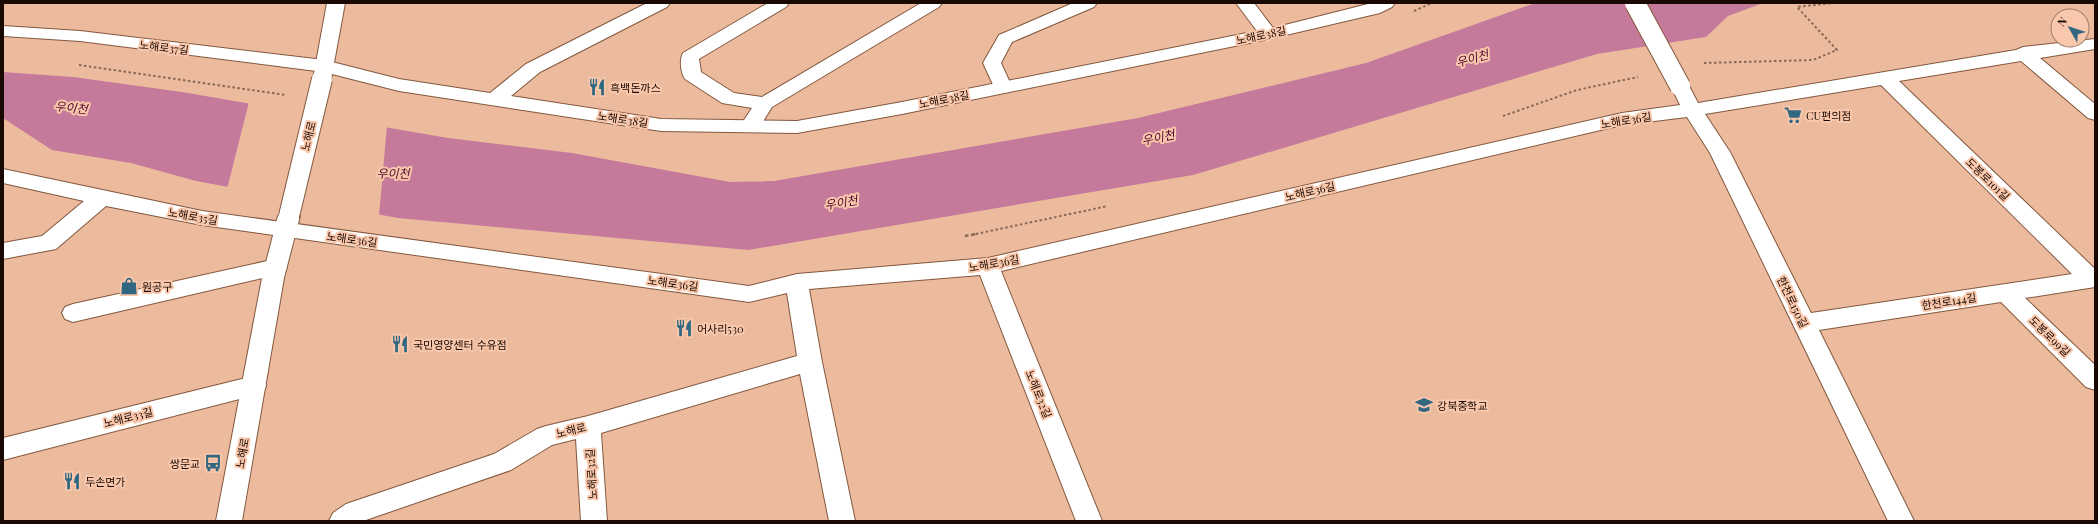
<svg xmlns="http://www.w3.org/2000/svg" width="2098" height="524" font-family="'Playfair Display','Noto Sans KR',serif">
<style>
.water{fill:#c5799b}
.pier{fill:#ecbb9e}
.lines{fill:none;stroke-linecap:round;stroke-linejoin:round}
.lane-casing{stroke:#83583e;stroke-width:2}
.street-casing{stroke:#83583e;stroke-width:2}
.secondary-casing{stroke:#83583e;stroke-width:2}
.path-far1{stroke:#896755;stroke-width:2;stroke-dasharray:2.5 2.5;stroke-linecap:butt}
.path{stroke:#896755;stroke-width:2.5;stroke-dasharray:3.5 3.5;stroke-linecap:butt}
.lane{fill:#fff;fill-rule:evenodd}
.street{fill:#fff;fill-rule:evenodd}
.secondary{fill:#fff;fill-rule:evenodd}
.street-bridge-casing{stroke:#83583e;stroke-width:22;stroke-linecap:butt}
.secondary-bridge-casing{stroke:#83583e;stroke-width:22;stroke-linecap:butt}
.street-bridge{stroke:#fff;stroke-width:20}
.secondary-bridge{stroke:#fff;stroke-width:20}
.labels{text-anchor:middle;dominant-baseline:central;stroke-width:4;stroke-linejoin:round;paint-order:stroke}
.street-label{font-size:11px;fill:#190902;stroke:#f9c7ab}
.poi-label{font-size:11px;fill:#190902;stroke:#f9c7ab;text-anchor:start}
.water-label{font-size:12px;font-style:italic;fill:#4d072f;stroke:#f9c7ab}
</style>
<rect width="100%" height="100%" fill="#ecbb9e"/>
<path class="water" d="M1535 3H1763L1728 16 1706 37 1597 54 1193 175 748 250 398 218 196 181 131 163 52 150 3 118V72L73 77 182 92 448 138 572 153 730 182 774 181 1138 118 1366 63Z"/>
<path class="pier" d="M249 102 387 126 379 216 227 189Z"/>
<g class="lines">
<g class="lane-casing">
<g id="lane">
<path d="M768 3H789L786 7 699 59 701 72 734 93 762 97 921 3H942L939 7 772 107 757 131 750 132 743 131 740 126 752 108 722 103 685 79C681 73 679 60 683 53Z"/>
<path d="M1073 3H1097L1094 7 1012 42 1001 63 1012 87 1010 91 1003 93 996 91 983 63 999 35Z"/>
</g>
</g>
<g class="street-casing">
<g id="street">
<path d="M647 3H670L667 7 540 72 511 96 661 119 797 121 902 102 1257 31 1236 3H1254L1273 28 1372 3H1395L1392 7 1380 13 1269 39 902 114 797 133 661 131 399 91 324 72 80 41 3 36V26L80 31 324 60 399 79 490 93 526 64Z"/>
<path d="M2095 39V49L2040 58 2095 104V120L2088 118 2021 61 1899 81 2095 269V287L2025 298 2095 365V390L2086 387 2001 302 1819 330 1914 521H1888L1710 153 1687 117 1622 125 1001 271 1102 521H1076L980 275 809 289 822 362 855 521H829L800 374 601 433 607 521H581L576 439 552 445 511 470 363 521H329L333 513 346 504 494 454 537 429 546 426 588 416 797 356 787 293 749 302 202 225 106 206 56 249 3 259V243L42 236 84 201 3 183V169L202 211 749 286 797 274 988 258 1622 113 1680 105 1671 86 1673 82 1680 80 1687 82 1698 103 2016 50 2023 47ZM1881 85 2072 274 1811 313 1730 152 1705 114Z"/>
<path d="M276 259 284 261 287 267 284 273 73 322 65 319 62 313 65 307 73 304Z"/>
<path d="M254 376 263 379 266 386 263 393 3 460V438Z"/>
</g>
</g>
<g class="secondary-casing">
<g id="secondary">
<path d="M327 3H345L331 79 329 83 322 85 315 83 313 79Z"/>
<path d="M289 209 296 211 300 216 284 278 242 521H216L262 278 278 216 282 211Z"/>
</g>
</g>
<g class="path-far1">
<path d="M1414 11 1432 3"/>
<path d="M1704 63 1813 60 1837 50 1797 7 1833 3"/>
<path d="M79 65 286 95"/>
<path d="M1503 116 1577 90 1638 77"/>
<path d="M971 235 1108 206"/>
</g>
<path class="path" d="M965 236 976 234"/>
<use href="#lane" class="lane"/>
<use href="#street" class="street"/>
<use href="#secondary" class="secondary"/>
<g class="street-bridge-casing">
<path id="street-bridge" d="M1635 3 1680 86"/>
</g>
<g class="secondary-bridge-casing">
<path id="secondary-bridge" d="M289 216 322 79"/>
</g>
<use href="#street-bridge" class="street-bridge"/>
<use href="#secondary-bridge" class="secondary-bridge"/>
</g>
<defs>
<g id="restaurant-bare" transform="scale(1.38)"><path d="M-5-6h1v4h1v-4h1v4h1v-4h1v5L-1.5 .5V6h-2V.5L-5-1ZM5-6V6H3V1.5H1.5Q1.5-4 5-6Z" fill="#306781" stroke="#f9c7ab" stroke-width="2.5" paint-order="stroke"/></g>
<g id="supermarket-bare" transform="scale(1.38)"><path d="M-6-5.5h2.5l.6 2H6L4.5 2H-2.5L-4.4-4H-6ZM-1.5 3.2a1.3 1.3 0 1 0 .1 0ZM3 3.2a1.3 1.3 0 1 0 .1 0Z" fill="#306781" stroke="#f9c7ab" stroke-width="2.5" paint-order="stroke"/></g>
<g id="shop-bare" transform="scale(1.38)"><path d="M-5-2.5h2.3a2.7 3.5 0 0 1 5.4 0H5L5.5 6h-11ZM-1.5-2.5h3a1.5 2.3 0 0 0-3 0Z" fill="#306781" stroke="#f9c7ab" stroke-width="2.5" paint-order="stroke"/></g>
<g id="school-bare" transform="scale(1.38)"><path d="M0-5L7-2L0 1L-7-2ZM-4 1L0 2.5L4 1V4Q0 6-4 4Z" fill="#306781" stroke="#f9c7ab" stroke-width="2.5" paint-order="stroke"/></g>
<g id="bus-bare" transform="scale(1.38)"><path d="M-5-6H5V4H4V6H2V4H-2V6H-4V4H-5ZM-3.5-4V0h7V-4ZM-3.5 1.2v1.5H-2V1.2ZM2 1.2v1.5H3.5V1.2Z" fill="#306781" stroke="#f9c7ab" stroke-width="2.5" paint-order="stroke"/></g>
</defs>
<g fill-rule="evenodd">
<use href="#restaurant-bare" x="597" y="87"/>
<use href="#supermarket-bare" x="1793" y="115"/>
<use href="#shop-bare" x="129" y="286"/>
<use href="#restaurant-bare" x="684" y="328"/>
<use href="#restaurant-bare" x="400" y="344"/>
<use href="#school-bare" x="1424" y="405"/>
<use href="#bus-bare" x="213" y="463"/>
<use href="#restaurant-bare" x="72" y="481"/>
</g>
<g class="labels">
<g class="street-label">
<text transform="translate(1261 35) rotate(-12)">노해로38길</text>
<text transform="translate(164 47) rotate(7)">노해로37길</text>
<text transform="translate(944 99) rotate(-11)">노해로38길</text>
<text transform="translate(623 119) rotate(9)">노해로38길</text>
<text transform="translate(1626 120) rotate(-9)">노해로36길</text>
<text transform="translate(308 136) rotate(-76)">노해로</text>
<text transform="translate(1988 179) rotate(44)">도봉로101길</text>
<text transform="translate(1310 191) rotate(-13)">노해로36길</text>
<text transform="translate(193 216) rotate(10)">노해로35길</text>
<text transform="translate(352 239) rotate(8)">노해로36길</text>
<text transform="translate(994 263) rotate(-10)">노해로36길</text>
<text transform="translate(673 283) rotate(8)">노해로36길</text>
<text transform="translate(1949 301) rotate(-9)">한천로144길</text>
<text transform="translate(1793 302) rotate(64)">한천로150길</text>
<text transform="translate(2050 336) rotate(44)">도봉로99길</text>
<text transform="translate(1039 394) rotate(68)">노해로32길</text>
<text transform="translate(128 417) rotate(-14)">노해로33길</text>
<text transform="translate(571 430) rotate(-14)">노해로</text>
<text transform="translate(242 453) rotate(-80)">노해로</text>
<text transform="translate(591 474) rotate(-94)">노해로32길</text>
</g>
<g class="poi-label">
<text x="610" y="87">흑백돈까스</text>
<text x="1806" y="115">CU편의점</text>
<text x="142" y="286">원공구</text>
<text x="697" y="328">어사리530</text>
<text x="413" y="344">국민영양센터 수유점</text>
<text x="1437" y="405">강북중학교</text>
<text x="200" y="463" text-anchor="end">쌍문교</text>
<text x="85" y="481">두손면가</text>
</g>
<g class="water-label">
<text transform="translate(1472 58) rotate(-16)">우이천</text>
<text transform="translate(71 107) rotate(6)">우이천</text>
<text transform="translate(1158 137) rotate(-12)">우이천</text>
<text x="393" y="173">우이천</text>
<text transform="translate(841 202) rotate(-10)">우이천</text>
</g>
</g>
<rect width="2098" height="524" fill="none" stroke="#190902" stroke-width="8"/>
<g transform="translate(2070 28) rotate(309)"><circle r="19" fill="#f9c7ab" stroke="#9f7b67"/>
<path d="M0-3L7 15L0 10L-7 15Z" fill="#306781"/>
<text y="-6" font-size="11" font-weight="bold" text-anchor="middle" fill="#190902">N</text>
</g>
</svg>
